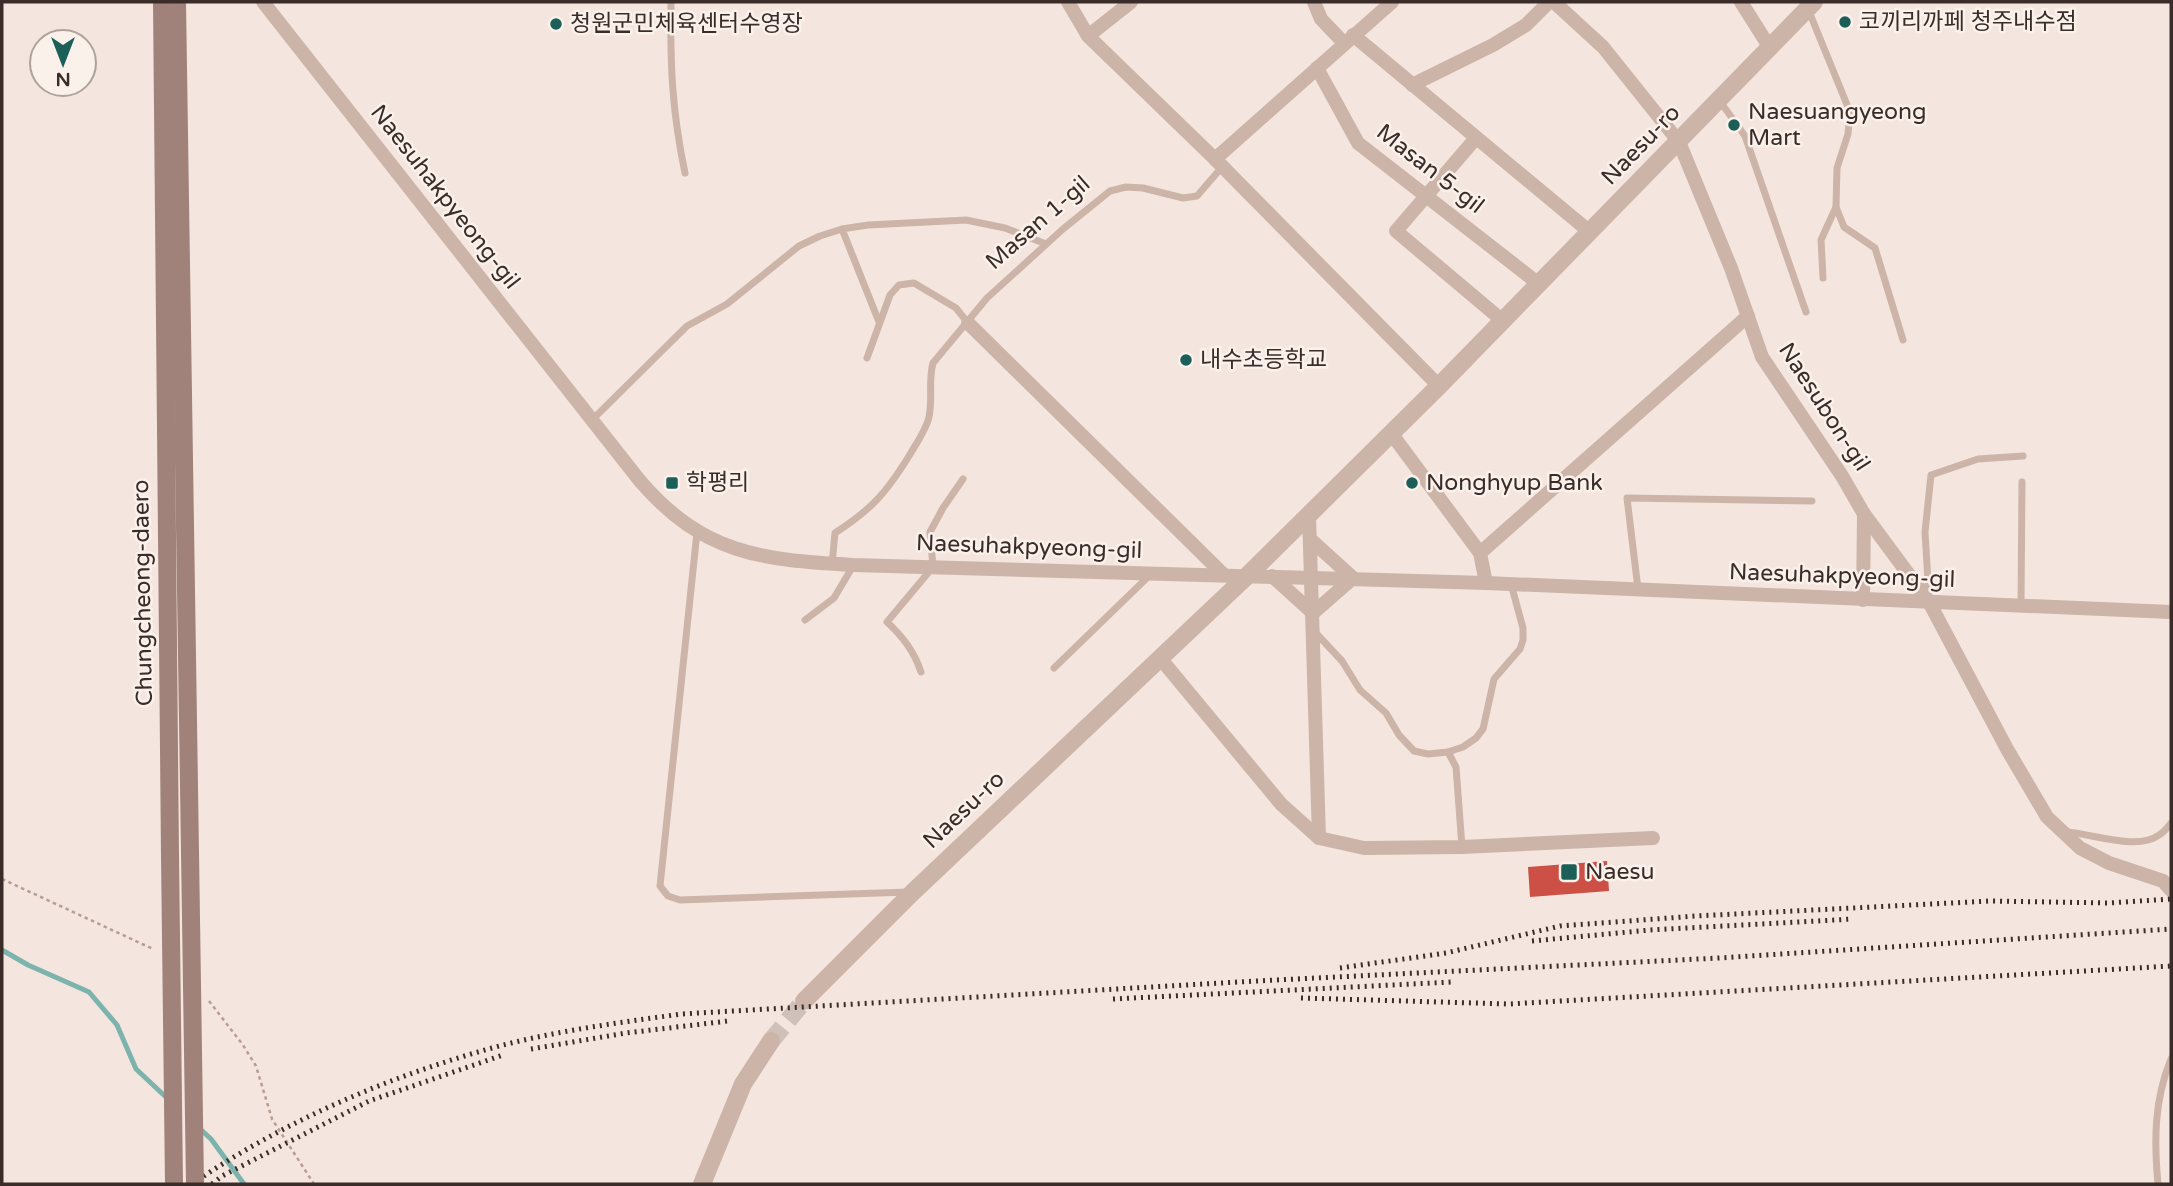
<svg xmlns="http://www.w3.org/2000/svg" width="2173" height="1186" font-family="'Varela Round','Noto Sans KR',sans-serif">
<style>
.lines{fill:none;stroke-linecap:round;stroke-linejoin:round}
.stream{stroke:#7cb3ac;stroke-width:5}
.building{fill:#cc5045}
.tertiary-tunnel{stroke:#cfc1ba;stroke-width:18;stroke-dasharray:18 9;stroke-linecap:butt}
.path{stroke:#b99d93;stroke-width:2.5;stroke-dasharray:3.5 3.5;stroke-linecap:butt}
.service{stroke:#cdb4a9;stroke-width:7}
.minor{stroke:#cdb4a9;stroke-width:14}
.tertiary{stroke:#cdb4a9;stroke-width:18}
.secondary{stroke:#a1827a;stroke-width:18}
.rail{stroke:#3a2c29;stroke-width:5;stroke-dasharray:2 5;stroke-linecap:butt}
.secondary-bridge{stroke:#a1827a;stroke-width:18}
.poi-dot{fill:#1c5e58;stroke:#fbf1eb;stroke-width:2.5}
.labels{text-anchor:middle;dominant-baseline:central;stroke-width:5;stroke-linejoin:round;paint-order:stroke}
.poi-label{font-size:23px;fill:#3a2c29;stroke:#fbf1eb;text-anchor:start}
.street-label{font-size:23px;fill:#3a2c29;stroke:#fbf1eb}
</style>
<rect width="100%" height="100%" fill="#f4e6de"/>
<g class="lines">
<g class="stream">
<path d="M2 950 28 965 89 992 117 1025 136 1069 168 1099"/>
<path d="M198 1127 211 1139 244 1184"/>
</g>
</g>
<path class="building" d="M1607 861 1609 891 1530 897 1528 867Z"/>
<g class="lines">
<path class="tertiary-tunnel" d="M771 1041 804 1001"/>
<g class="path">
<path d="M2 879 153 949"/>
<path d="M209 1001 243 1045 256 1066 272 1119 314 1184"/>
</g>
<g class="service">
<path d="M671 2C670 64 672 111 685 173"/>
<path d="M1808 9 1850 112 1848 134 1837 168 1836 207 1844 227 1875 248 1903 340"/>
<path d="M1719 100 1745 136 1806 312"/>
<path d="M842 229 879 322"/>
<path d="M1823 278 1821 240 1836 207"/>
<path d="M867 358 890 295 899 285 914 283 956 308 968 323"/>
<path d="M593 419 687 326 727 304 799 246 820 236 842 229 868 225 966 220 1005 228 1046 244"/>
<path d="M697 532 660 886 668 896 680 900 908 892"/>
<path d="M832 564 835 533C872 509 886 493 909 456 916 444 926 430 929 417 933 399 928 381 933 363L987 298 1063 229 1110 191 1126 187 1143 188 1183 198 1197 196 1222 167"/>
<path d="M1638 589 1627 498 1812 501"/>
<path d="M1929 598 1925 532 1931 475 1978 459 2023 456"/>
<path d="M2021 605 2022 482"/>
<path d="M805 620 834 598 853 566"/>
<path d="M1314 631 1342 661 1360 690 1386 713 1399 735 1414 751 1428 754 1448 752 1463 747 1476 738 1483 729 1494 679 1520 649 1523 640V628L1511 584"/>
<path d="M1054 668 1151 574"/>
<path d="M921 672C914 651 903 637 887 622L933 567 930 532 943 508 963 479"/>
<path d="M1448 752 1456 767 1462 847"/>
<path d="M2067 832C2093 834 2138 851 2159 835 2164 832 2168 827 2171 823"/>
<path d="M2158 1184C2154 1141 2154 1100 2171 1059"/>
</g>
<g class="minor">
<path d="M263 2 640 481C703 554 761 560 853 565L1486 583 2171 612"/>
<path d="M1068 2 1088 36 1215 159 1439 386"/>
<path d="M1314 2 1321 19 1344 43"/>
<path d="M1554 2 1603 47 1679 142 1731 268 1762 357 1842 476 1864 514 1929 602 2007 749 2047 817 2080 848 2109 863 2163 881 2171 890"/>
<path d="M1741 2 1770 48"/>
<path d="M1353 35 1590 232"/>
<path d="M1088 36 1131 2"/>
<path d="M1317 68 1358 143 1539 284"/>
<path d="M1412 85 1493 45 1526 25 1549 2"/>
<path d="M1476 138 1396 231 1503 321"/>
<path d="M1215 159 1392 2"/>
<path d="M968 323 1224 575"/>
<path d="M1391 433 1480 553 1486 583"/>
<path d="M1309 515 1319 838 1364 848 1462 847 1653 838"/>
<path d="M1480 553 1748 316"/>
<path d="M1272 576 1313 613 1353 578 1311 540"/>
<path d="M1863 600 1864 514"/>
<path d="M1160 658 1281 804 1319 838"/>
</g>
<g class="tertiary">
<path d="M804 1001 913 892 1247 576 1439 386 1814 2"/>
<path d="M702 1184 743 1084 771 1041"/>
</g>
<g class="secondary">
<path d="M162 2 170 856"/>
<path d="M177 2 190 852"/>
</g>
<g class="rail">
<path d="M1532 941 1650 930 1853 919"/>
<path d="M1340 968 1446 953 1560 926 1696 916 1990 901 2109 903 2171 899"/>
<path d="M1301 998 1509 1004 2171 966"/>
<path d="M1113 999 1452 982"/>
<path d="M531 1049 626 1033 728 1021"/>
<path d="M192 1184C282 1122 387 1077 492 1048 554 1031 617 1023 681 1014L1256 981 1719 958 2171 929"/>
<path d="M212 1184 222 1176 369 1101 503 1055"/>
</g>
<g class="secondary-bridge">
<path d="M190 852 195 1184"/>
<path d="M170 856 174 1184"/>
</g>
</g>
<g class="poi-dot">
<circle cx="1845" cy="22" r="7"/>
<circle cx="556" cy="24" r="7"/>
<circle cx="1734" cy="125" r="7"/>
<circle cx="1186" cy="360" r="7"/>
<rect x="665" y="476" width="14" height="14" rx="3.5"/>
<circle cx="1412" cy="483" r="7"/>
<rect x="1560" y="863" width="18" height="18" rx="3.5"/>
</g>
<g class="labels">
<g class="poi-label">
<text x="1859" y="22">코끼리까페 청주내수점</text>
<text x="570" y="24">청원군민체육센터수영장</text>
<text x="1748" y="112">Naesuangyeong<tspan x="1748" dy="26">Mart</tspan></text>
<text x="1200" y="360">내수초등학교</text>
<text x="686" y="483">학평리</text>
<text x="1426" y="483">Nonghyup Bank</text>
<text x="1585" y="872">Naesu</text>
</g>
<g class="street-label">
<text transform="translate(1641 145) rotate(-46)">Naesu-ro</text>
<text transform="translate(1430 169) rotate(38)">Masan 5-gil</text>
<text transform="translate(445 197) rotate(52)">Naesuhakpyeong-gil</text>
<text transform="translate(1038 223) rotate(-41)">Masan 1-gil</text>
<text transform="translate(1824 407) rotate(57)">Naesubon-gil</text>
<text transform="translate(1029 547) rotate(2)">Naesuhakpyeong-gil</text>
<text transform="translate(1842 576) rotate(2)">Naesuhakpyeong-gil</text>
<text transform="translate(143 593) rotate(-91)">Chungcheong-daero</text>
<text transform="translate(964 810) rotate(-43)">Naesu-ro</text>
</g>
</g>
<rect width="2173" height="1186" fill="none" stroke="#3a2c29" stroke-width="7"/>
<g transform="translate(63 63) rotate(180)"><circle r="33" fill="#fbf1eb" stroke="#aea29d" stroke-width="2"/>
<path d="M0-5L12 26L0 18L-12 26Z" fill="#1c5e58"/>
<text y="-10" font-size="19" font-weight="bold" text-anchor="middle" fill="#3a2c29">N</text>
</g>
</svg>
